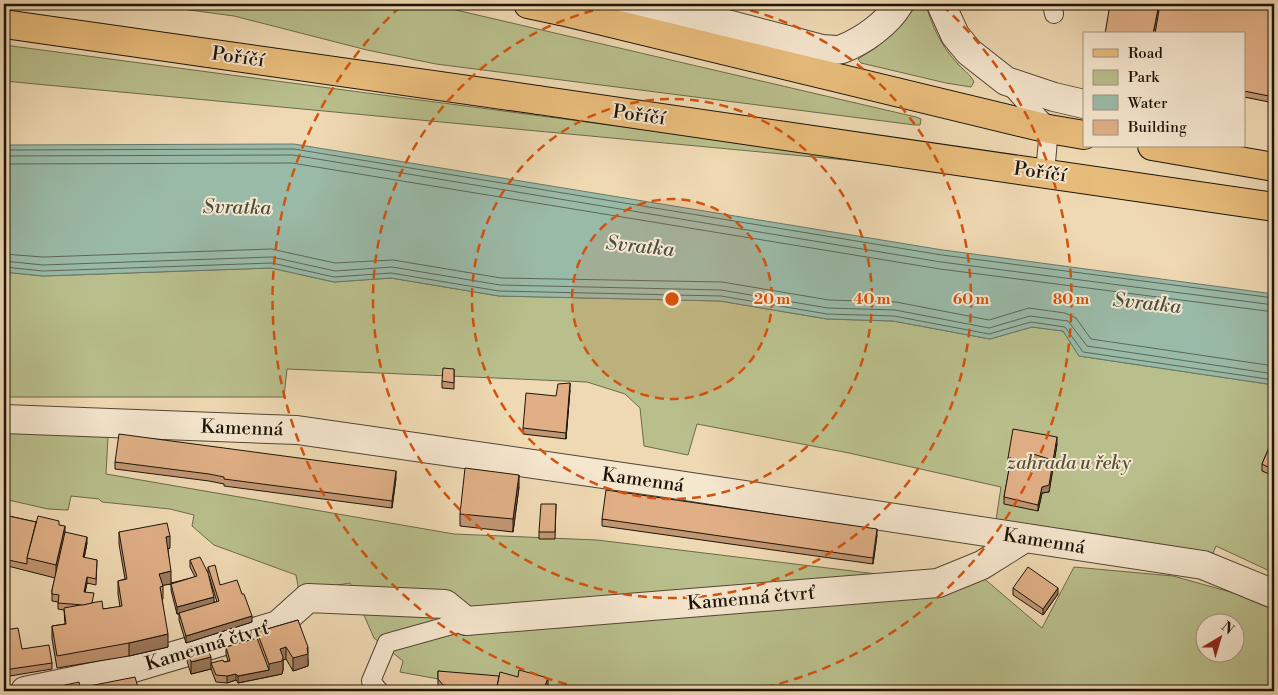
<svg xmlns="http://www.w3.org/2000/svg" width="1278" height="695" font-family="'Libre Bodoni',serif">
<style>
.green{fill:#b9bf8c;stroke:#6b6a4a;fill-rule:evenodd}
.water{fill:#9abaa8;stroke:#687868}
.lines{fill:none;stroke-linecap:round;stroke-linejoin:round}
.shore{stroke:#5c6758;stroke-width:1}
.service-casing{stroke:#524534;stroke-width:20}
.minor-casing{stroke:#524534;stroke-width:30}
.primary-casing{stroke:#1d1409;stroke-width:30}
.trunk-casing{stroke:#1d1409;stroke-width:30}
.service{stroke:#f5e6ce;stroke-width:18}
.minor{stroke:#f5e6ce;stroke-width:28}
.primary{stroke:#e8bc7a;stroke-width:28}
.trunk{stroke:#e8bc7a;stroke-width:28}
.wall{fill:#c19673;stroke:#1d1409;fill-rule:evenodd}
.shaded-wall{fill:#9d7a5e;stroke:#1d1409}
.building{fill:#e0af86;stroke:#1d1409;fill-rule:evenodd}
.ring{fill:none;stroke:#d4520c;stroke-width:2.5;stroke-dasharray:9 6}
.labels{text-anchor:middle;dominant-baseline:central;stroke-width:4;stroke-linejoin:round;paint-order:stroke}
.street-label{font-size:19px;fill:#1d1409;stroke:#f5e6ce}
.park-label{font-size:19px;font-style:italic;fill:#545037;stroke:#f5e6ce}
.water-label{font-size:20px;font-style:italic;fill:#494e41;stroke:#f5e6ce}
.centre{fill:#d4520c;stroke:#f5e6ce;stroke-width:2.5}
.ring-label{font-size:15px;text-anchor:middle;font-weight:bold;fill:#d4520c;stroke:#f5e6ce;stroke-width:4;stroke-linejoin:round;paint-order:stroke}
</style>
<rect width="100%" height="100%" fill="#efd9b3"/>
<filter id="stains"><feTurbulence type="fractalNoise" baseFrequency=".004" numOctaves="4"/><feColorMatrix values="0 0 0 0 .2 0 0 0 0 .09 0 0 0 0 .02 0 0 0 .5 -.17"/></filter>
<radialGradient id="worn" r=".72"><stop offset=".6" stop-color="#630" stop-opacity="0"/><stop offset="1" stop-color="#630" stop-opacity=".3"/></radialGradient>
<g class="green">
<path d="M145 4H430L916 117 921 119 920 125H915L436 64 367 50 234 16Z"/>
<path d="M917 4H926C931 25 942 47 957 63 962 69 969 73 973 80L974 82 971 87 946 83 861 63 858 59 877 47 909 15Z"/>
<path d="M4 45 942 169 4 81Z"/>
<path d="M271 268 334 282 391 278 499 296 720 301 827 319 893 321 990 339 1032 327 1063 331 1079 356 1274 385V573L1216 546 1213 553 1097 534 996 520 1001 487 849 453 697 424 688 455 644 446 640 408 625 394 587 382 287 369 284 397H4V272L43 276Z"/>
<path d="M4 432 108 437 106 474 454 534 597 540 877 574 934 571 967 564 1042 628 1074 567 1173 576 1234 593 1274 610V691H569L556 686 449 681 400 672 403 661 374 638 350 583 299 592 296 575 214 545 192 526 194 515 170 509 102 502 99 499 71 496 68 510 48 509 4 499ZM1206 622H1236V652H1206Z"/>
</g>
<path class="water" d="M294 144 943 250 1274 294V385L1079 356 1063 331 1032 327 990 339 893 321 827 319 720 301 499 296 391 278 334 282 271 268 43 276 4 272V145Z"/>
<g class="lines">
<g class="shore">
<path d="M4 150 294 149 942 255 1274 298"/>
<path d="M4 156 293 155 941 262 1274 305"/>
<path d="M4 164 292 163 940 269 1274 312"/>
<path d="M4 254 43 257 271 249 335 263 393 260 501 278 722 282 829 300 896 302 989 320 1029 308 1065 313 1076 318 1091 339 1274 366"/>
<path d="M4 261 43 265 272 257 335 271 392 267 500 285 721 290 828 308 895 310 989 328 1030 316 1068 321 1087 346 1274 374"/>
<path d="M4 267 43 271 272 263 334 277 391 273 499 291 721 296 827 314 894 316 989 334 1031 322 1065 327 1083 352 1274 380"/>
</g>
<g class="service-casing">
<g id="service">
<path d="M1052 4 1054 14"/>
<path d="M1009 84 1049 129 1045 173"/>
<path d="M379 691 371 681 387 643 466 621"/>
</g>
</g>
<g class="minor-casing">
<g id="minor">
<path d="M941 4 955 35 969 52 1006 81 1054 97 1084 104"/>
<path d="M584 11 681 12 822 49C829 49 837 51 842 49 863 41 888 23 899 4"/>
<path d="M4 419 297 430 672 484 1203 565 1274 594"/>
<path d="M25 691 126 670 278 625 308 598 445 604 466 621 938 583 982 565 1025 538"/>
</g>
</g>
<g class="primary-casing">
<g id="primary">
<path d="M561 11 1049 129 1084 135"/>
<path d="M538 100 1274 207"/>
<path d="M1152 146 1274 167"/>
</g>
</g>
<g class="trunk-casing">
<g id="trunk">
<path d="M528 4 561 11"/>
<path d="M4 24 538 100"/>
</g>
</g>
<use href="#service" class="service"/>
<use href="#minor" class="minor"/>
<use href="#primary" class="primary"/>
<use href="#trunk" class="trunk"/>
</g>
<g class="wall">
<path d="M1274 4V103L1244 97V34Z"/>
<path d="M454 369V389L442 388V381Z"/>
<path d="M570 390 566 439 523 434V428L556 396Z"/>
<path d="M1274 436V476L1262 471V464Z"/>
<path d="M1057 444 1049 492 1042 493 1038 511 1004 504V497L1010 465H1008V458ZM1030 460 1046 465 1029 462Z"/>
<path d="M115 462 396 478 392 508 224 486V484L209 481 115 469Z"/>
<path d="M519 487 513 532 460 526V514Z"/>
<path d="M556 504 555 539H539V532Z"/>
<path d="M4 515 36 522 59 525 65 532 87 543 84 558 97 560 96 585 87 583 85 592 93 603 103 609 120 607 118 594V581L125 579 119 544V532L170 548 168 549 171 583 195 577 190 567V560L208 573V567L220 585 242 594 252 622 186 643 179 620V614H177L171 590V584L163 585V599H162L168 647 129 656 57 668 52 639V626L65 624 64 610 58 609V602L52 601V590L55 578 4 565ZM209 576 217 602H214Z"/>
<path d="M602 519 877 535 873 564 602 526Z"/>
<path d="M1013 588 1058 594 1043 615 1013 595Z"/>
<path d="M298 620 308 660V666L293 671 286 659 283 660V670L282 674 238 683 236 680 227 683 216 682 211 669 191 674 187 661V648L211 663 224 662 228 661 226 654V647L257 638V632Z"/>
<path d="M4 630 22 649 52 663V669L4 677Z"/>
<path d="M438 671 548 690V691H443L438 686Z"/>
</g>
<g class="shaded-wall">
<path d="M1159 4H1161L1156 34H1153Z"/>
<path d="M570 383V390L566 439V433Z"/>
<path d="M1057 437V444L1049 492 1042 493 1038 511V505L1042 487Z"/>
<path d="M1030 453V460L1027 468V462Z"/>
<path d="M396 471V478L392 508V501Z"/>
<path d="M519 475V487L513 532V519Z"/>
<path d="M65 526V539L56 578V565Z"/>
<path d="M877 529V535L873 564V558Z"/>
<path d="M170 536V548L166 549V537Z"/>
<path d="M87 537V543L83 564V557Z"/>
<path d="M171 571V584L159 586V574Z"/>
<path d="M87 577V583L84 598V592Z"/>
<path d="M1058 588V594L1043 615V609Z"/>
<path d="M214 597V604L177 614V607Z"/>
<path d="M252 616V622L186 643V636Z"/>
<path d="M168 634V647L129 656V643Z"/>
<path d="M286 647V659L283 660V670L282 674 238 683V676L269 670V664L280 649Z"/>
<path d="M308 647V666L293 671V658Z"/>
<path d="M211 657V669L191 674V662Z"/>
<path d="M236 674V680L227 683V676Z"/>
<path d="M548 678V691H543Z"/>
</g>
<g class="building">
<path d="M1110 4H1159L1153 34H1105Z"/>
<path d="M1160 4H1274V97L1244 91V34H1155Z"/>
<path d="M443 368 454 369V383L442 381Z"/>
<path d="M570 383 566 433 523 428 526 393 556 396 558 384Z"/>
<path d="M1013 429 1057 437 1049 485 1042 487 1038 505 1004 497 1011 458H1008ZM1030 453 1049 459 1046 465 1027 462Z"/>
<path d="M119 434 396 471 392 501 224 479V477L209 474 115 462Z"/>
<path d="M1274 436V470L1262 464Z"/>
<path d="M465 468 519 475 513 519 460 514Z"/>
<path d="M606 490 877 529 873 558 602 519Z"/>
<path d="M541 504H556L555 532H539Z"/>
<path d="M4 515 36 522 27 558V564L4 559Z"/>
<path d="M38 516 59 521V525L65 526 56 565 27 558Z"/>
<path d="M167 523 170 536 166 537 171 571 159 574 163 586 160 587 168 634 129 643 57 656 52 626 66 624 64 608 102 601 103 609 122 606 118 581 127 579 119 532Z"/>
<path d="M65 532 87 537 83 557 97 560 96 579 87 577 84 592 94 593 92 603 83 605 58 603 59 595 52 594V590Z"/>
<path d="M200 557 208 573 214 597 177 607 171 584 197 576 190 560Z"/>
<path d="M215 565 220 585 237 580 242 594H244L252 616 186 636 179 613 219 601 208 567Z"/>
<path d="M1028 567 1058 588 1043 609 1013 588Z"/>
<path d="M298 620 308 647 307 648 308 654 293 658 286 647 280 649 283 657 282 661 269 664 257 632Z"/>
<path d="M18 628 22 649 49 645 52 663 4 670V630Z"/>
<path d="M257 638 269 670 238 676 236 674 227 676 216 675 211 663 223 660 224 662 230 661 226 647Z"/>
<path d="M205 643 211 657 191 662 187 648Z"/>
<path d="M519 670 548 678 543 691H496L500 672 518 677Z"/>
<path d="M438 671 499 676 496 691H447L448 686 443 685 438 679Z"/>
<path d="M135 677 139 691H85L84 687Z"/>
<path d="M79 682 81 691H38Z"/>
</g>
<circle cx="672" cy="299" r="100" fill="#d4520c" fill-opacity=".12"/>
<g class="ring">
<circle cx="672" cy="299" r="100"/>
<circle cx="672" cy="299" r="200"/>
<path d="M721 4A299 299 0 1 1 623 4"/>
<path d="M596 691A399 399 0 0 1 402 5M942 5A399 399 0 0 1 748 691"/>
</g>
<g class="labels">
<g class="street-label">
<text transform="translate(238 57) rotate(8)">Poříčí</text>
<text transform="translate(639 115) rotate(8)">Poříčí</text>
<text transform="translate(1040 172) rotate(8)">Poříčí</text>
<text transform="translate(242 428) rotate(2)">Kamenná</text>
<text transform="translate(643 480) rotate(8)">Kamenná</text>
<text transform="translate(1044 541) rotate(9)">Kamenná</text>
<text transform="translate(751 598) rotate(-5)">Kamenná čtvrť</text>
<text transform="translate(207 646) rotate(-17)">Kamenná čtvrť</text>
</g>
<g class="park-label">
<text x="1069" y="463">zahrada u řeky</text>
</g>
<g class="water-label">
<text transform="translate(237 208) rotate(1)">Svratka</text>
<text transform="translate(640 247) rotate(6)">Svratka</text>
<text transform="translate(1147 304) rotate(6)">Svratka</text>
</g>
</g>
<circle cx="672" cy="299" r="8" class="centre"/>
<g class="ring-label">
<text x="772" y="304">20 m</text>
<text x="872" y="304">40 m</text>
<text x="971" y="304">60 m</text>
<text x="1071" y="304">80 m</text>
</g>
<rect width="1278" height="695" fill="none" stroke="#efd9b3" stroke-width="20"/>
<rect x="5" y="5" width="1268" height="685" fill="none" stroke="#1d1409" stroke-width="2.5"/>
<rect x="10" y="10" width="1258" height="675" fill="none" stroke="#1d1409"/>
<rect x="1083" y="32" width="162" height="115" fill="#f5e6ce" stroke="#9f927f"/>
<rect x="1093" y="49" width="25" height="8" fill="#e8bc7a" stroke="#9f927f"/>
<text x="1128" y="58" font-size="15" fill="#1d1409">Road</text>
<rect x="1093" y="70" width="25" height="15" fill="#b9bf8c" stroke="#9f927f"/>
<text x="1128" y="82" font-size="15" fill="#1d1409">Park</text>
<rect x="1093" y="95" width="25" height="15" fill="#9abaa8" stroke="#9f927f"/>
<text x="1128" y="108" font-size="15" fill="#1d1409">Water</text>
<rect x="1093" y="120" width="25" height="15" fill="#e0af86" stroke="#9f927f"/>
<text x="1128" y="132" font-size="15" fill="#1d1409">Building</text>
<g transform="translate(1220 638) rotate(38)"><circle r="24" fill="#f5e6ce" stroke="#9f927f"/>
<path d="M0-4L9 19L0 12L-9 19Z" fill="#8f2418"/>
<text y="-8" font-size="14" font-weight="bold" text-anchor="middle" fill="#1d1409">N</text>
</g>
<rect width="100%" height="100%" filter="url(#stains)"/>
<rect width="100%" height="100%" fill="url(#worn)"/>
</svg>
